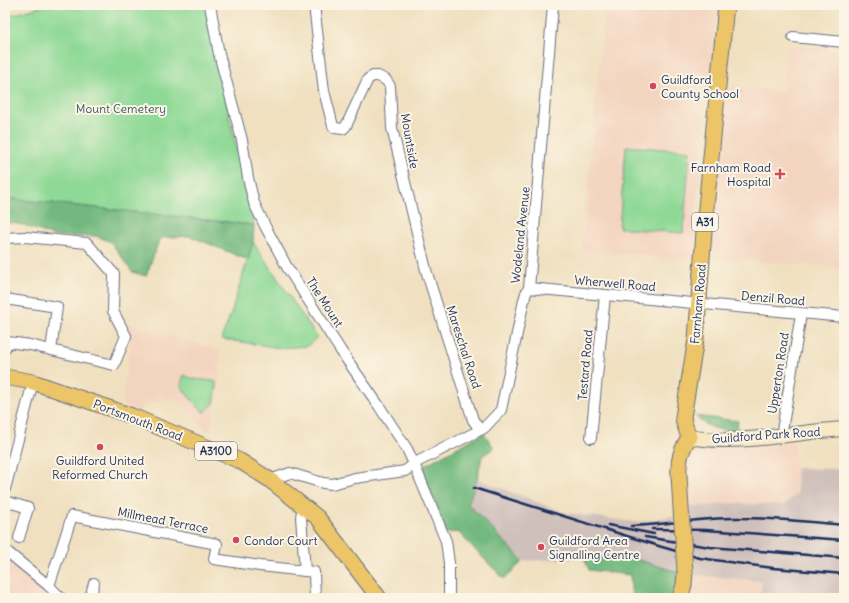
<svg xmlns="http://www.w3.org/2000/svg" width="849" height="603" font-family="Delius,sans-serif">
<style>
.built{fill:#f3d4bf}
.industrial{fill:#cfc0bb}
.green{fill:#8fd996;stroke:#55847a}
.forest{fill:#73b97f;stroke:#47746e}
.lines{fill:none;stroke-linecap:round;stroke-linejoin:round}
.street-casing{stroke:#666d80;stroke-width:12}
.secondary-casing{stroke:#666d80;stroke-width:16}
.primary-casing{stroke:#666d80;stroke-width:17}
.street{stroke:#fff;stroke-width:10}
.secondary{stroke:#f8e8c3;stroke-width:14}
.primary{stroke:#edc569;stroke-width:15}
.rail{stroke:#1b2f5e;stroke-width:2.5}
.primary-bridge-casing{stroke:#666d80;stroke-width:17;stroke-linecap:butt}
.primary-bridge{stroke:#edc569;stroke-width:15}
.poi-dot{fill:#d1495b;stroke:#fcf5e5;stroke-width:1.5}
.labels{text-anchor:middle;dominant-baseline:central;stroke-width:4;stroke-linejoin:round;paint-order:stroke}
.shield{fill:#fcf5e5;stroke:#5e6a86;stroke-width:1}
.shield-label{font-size:11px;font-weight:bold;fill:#1b2f5e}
.poi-label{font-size:12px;fill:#1b2f5e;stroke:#fcf5e5;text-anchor:start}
.park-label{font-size:12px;fill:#385a6c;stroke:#fcf5e5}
.street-label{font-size:12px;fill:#1b2f5e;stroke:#fcf5e5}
</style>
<rect width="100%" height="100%" fill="#fcf5e5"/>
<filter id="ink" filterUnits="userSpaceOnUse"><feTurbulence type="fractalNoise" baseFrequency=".025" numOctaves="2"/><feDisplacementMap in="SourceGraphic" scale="8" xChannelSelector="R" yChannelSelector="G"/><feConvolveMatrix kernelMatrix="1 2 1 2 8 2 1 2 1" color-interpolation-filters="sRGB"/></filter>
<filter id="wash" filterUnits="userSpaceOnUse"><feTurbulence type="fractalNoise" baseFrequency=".012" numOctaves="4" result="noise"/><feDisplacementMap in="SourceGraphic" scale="16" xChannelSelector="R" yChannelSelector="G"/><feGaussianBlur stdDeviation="0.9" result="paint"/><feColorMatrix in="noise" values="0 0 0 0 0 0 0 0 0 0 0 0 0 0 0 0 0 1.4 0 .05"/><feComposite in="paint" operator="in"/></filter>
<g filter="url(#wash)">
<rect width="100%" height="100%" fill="#f0e0c0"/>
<g class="built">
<path d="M605 5H717L699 168 693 260 582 250Z"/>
<path d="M787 45 844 50V268L709 257 724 87 782 92Z"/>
<path d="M134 325 221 351 217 396 210 433 173 397 144 406 142 412 122 405 130 350V340L127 328Z"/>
<path d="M795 443 797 494 789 500 784 505 737 503 690 507 687 460 695 449Z"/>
<path d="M5 552 51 598H5Z"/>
<path d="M694 575 762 581 760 598H692Z"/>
</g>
<g class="industrial">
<path d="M796 468 839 469 844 471V598H760L762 581 694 575 690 507 737 503 784 505 789 500 797 494Z"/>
<path d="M477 479 566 513 636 522 674 516 678 572 625 556 523 561 468 504Z"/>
</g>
<g class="green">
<path d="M46 5H204L254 225 5 198V17Z"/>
<path d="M626 146 690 151 683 233 619 228Z"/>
<path d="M253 242 317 337 308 346 281 348 221 339 231 314Z"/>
<path d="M184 375 193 379 215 381 217 386 214 403 204 413 185 392 181 385Z"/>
</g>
<g class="forest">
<path d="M5 198 254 225 253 242 248 260 190 236 160 238 146 276 132 272 111 242 96 236H53L24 225 5 222Z"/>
<path d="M695 416 738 421 737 431C720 431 707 428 695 416Z"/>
<path d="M484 433 494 448 482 456 477 479 468 504 523 561 504 579 458 532 446 533 421 467Z"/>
<path d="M625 556 678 572 675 593 669 598H632L630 575 589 570 584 558Z"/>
</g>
</g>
<g filter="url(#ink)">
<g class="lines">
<g class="street-casing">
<g id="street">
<path d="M210 5 219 54 242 140 248 178 254 203 265 226 287 267 341 351 379 406 407 449 414 464 446 541 449 563V598"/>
<path d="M314 5 324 91 333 126 335 128 343 129 346 126 368 79 373 76H378L386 80 390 86 392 128 426 270 473 420 480 430"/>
<path d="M793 37 844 42"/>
<path d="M5 238 25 237 87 243 114 274 113 311 126 336 114 365 30 345 8 342 5 348"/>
<path d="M529 288 844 317"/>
<path d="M5 299 57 307 51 350"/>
<path d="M781 437 801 314"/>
<path d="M591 438 605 295"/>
<path d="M270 480 290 473 323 483 332 484 355 478 405 471 417 462 484 428 501 410 524 300 526 293 529 288 553 5"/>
<path d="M5 489 33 382"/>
<path d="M5 501 28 508 19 538"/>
<path d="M303 505 301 517 305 571 314 572 315 598"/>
<path d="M5 550 49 586 61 598"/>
<path d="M49 586 72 516 217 544 214 559 260 566 305 571"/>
<path d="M90 598 94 583"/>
</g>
</g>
<g class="secondary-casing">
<path id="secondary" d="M689 437C741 446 792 432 844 429"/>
</g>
<g class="primary-casing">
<g id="primary">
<path d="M5 377 33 382 132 416 240 461 270 480 318 518 379 598"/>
<path d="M679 476C678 459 681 451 689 437L684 423 683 417 696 339 705 218 726 5"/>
<path d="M680 598 684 585 685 572"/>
</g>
</g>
<use href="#street" class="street"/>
<use href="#secondary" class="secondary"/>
<use href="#primary" class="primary"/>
<g class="rail">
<path d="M474 488 662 547 700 558 773 568 844 574"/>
<path d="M608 525 654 534"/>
<path d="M631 526C667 525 704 517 740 518 775 518 810 522 844 525"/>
<path d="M652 529 706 530 844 540"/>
<path d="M645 537 710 547 844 558"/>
</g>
<g class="primary-bridge-casing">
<path id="primary-bridge" d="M679 476 685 572"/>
</g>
<use href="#primary-bridge" class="primary-bridge"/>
</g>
</g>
<g class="poi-dot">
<circle cx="653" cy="86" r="4"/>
<path d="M778 168h4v4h4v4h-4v4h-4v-4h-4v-4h4z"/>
<circle cx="100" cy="447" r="4"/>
<circle cx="236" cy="540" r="4"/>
<circle cx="541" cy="547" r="4"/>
</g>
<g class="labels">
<g class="shield">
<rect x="692" y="213" width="26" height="18" rx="3"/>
<rect x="195" y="442" width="42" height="18" rx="3"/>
</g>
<g class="shield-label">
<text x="705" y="222">A31</text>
<text x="216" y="451">A3100</text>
</g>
<g class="poi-label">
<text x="661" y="79">Guildford<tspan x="661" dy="14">County School</tspan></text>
<text x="771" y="167" text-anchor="end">Farnham Road<tspan x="771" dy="14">Hospital</tspan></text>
<text x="100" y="460" text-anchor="middle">Guildford United<tspan x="100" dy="14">Reformed Church</tspan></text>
<text x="244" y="540">Condor Court</text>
<text x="549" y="540">Guildford Area<tspan x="549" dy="14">Signalling Centre</tspan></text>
</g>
<g class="park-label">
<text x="121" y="108">Mount Cemetery</text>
</g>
<g class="street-label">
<text transform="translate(410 141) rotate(80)">Mountside</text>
<text transform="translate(520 235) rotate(-84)">Wodeland Avenue</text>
<text transform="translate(615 283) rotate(5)">Wherwell Road</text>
<text transform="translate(773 298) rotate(5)">Denzil Road</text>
<text transform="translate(325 302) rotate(57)">The Mount</text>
<text transform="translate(698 304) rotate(-85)">Farnham Road</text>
<text transform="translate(464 347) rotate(72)">Mareschal Road</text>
<text transform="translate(585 365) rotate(-85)">Testard Road</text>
<text transform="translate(778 373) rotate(-81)">Upperton Road</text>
<text transform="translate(138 420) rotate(21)">Portsmouth Road</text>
<text transform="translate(766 435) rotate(-4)">Guildford Park Road</text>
<text transform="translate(163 520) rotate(11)">Millmead Terrace</text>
</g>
</g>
<rect width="849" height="603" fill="none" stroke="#fcf5e5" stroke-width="20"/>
</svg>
